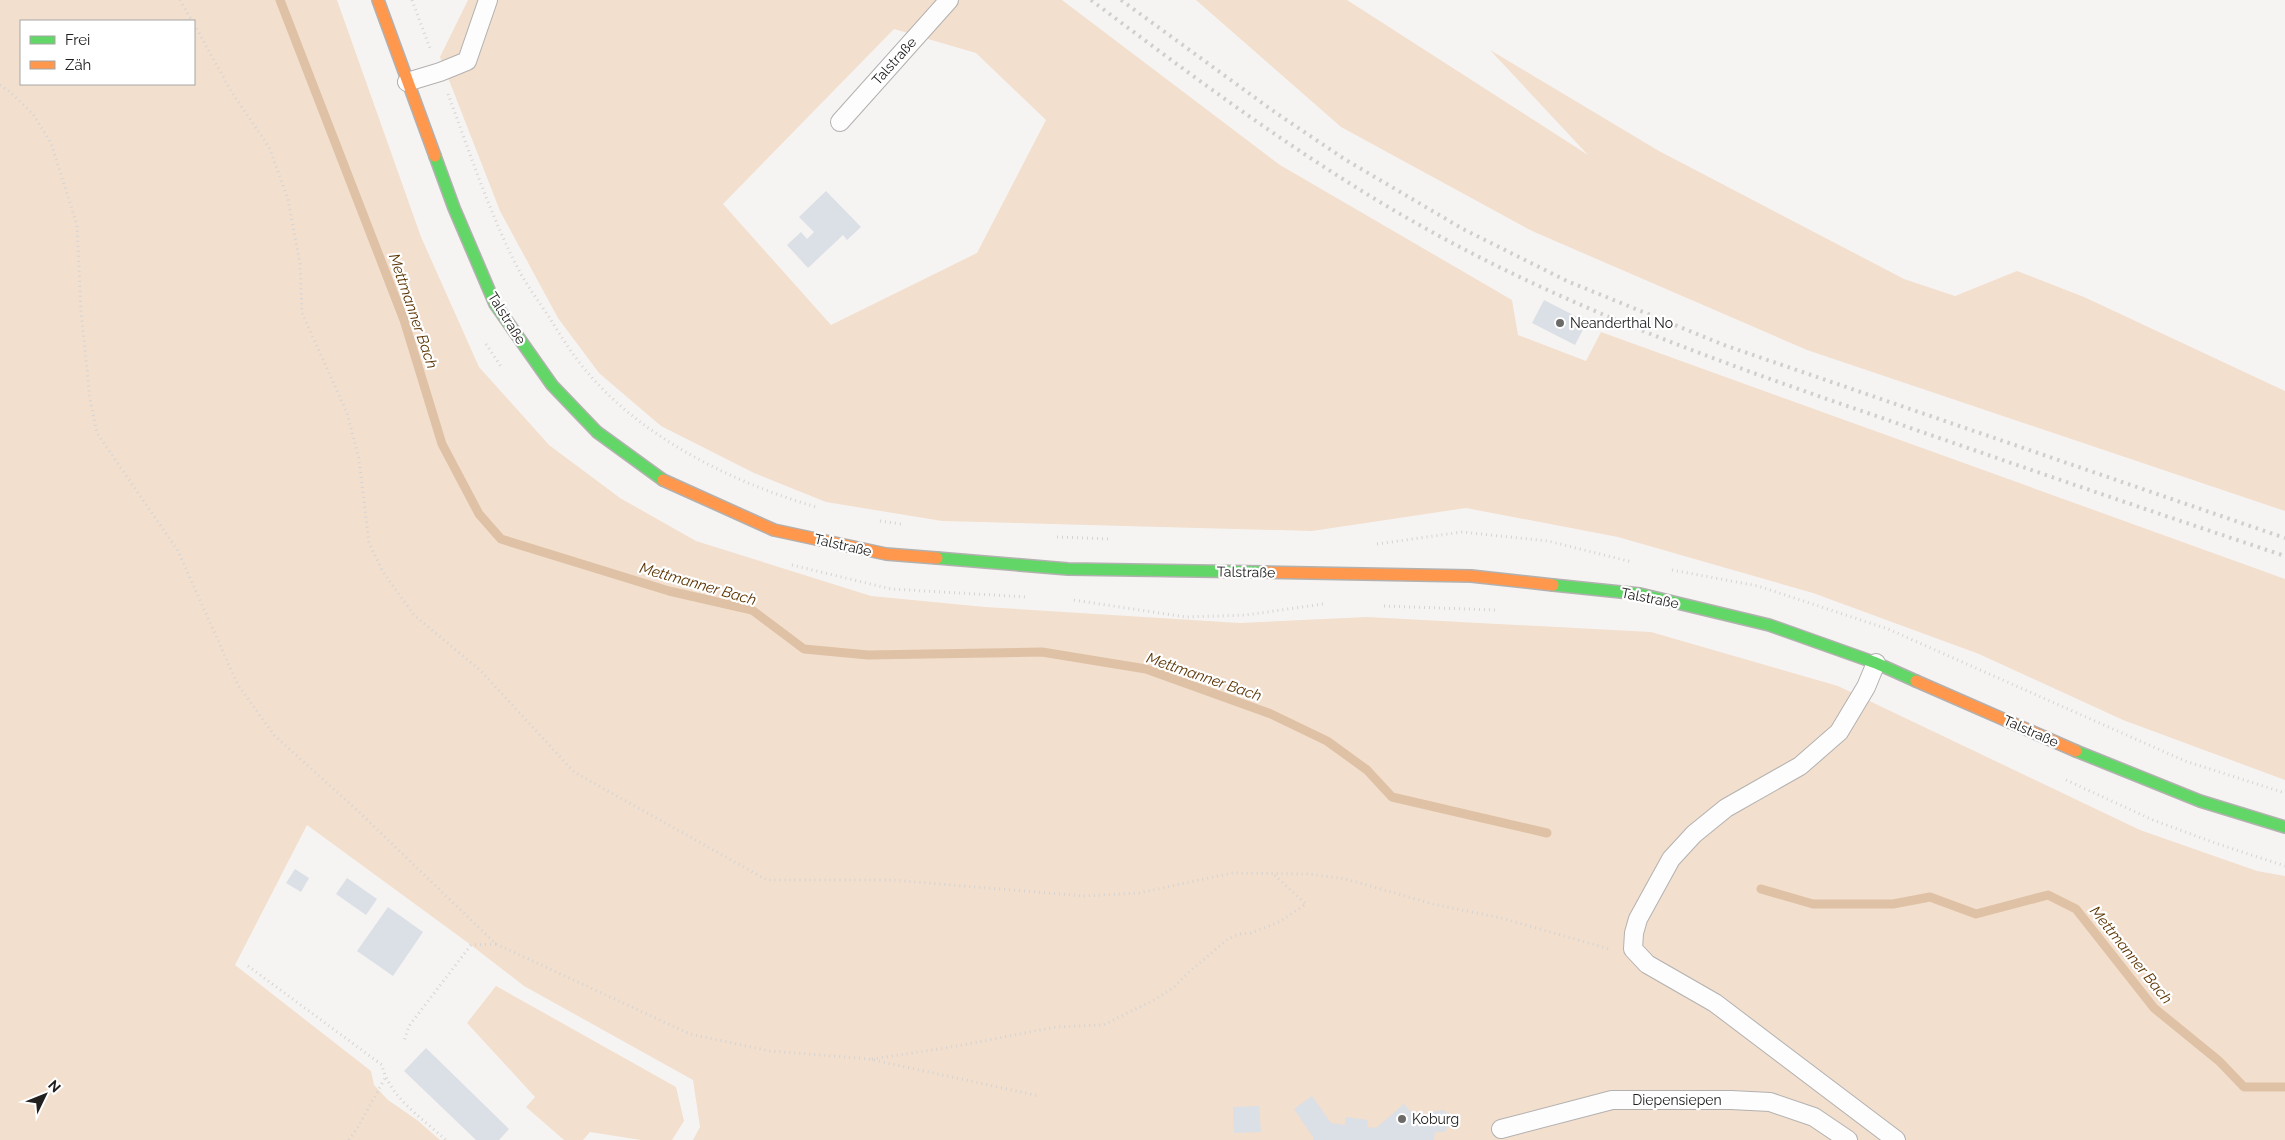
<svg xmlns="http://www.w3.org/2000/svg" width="2285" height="1140" font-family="Raleway,sans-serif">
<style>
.green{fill:#f2dfce;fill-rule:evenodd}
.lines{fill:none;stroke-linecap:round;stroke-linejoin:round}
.stream{stroke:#dfc1a5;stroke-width:9}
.building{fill:#dbdfe6}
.lane-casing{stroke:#b3b1b0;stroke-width:20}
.fast-casing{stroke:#b3b1b0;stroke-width:14}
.slow-casing{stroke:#b3b1b0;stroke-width:14}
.path{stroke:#d4d4d3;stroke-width:3;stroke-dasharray:1 4;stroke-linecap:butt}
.lane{stroke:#fefdfd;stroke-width:18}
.fast{stroke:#63d668;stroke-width:11}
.slow{stroke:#ff974d;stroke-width:11}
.rail{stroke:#d0cfce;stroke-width:4;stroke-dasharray:2.5 5;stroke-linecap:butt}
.poi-dot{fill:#6c6a69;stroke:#fff;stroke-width:2}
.labels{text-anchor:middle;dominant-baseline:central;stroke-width:4.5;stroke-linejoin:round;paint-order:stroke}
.street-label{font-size:14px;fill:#21201f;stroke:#fff}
.poi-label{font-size:14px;fill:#21201f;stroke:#fff;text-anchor:start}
.water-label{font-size:15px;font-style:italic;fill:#5c3402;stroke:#fff}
</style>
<rect width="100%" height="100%" fill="#f6f4f2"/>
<g class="green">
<path d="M0 0H337L421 237 479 367 549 445 620 498 696 541 871 596 985 607 1240 623 1367 617 1651 632 1838 686 2140 830 2257 871 2285 876V1140H693L700 1127 693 1080 524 986 471 945 307 825 235 965 371 1071 374 1085 388 1100 417 1120 440 1140H0ZM21 21H194V84H21Z"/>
<path d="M468 0H1062L1280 165 1512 300 1518 335 1586 361 1601 332 2285 579V780L2123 720 1979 654 1813 593 1618 537 1466 508 1312 531 942 521 826 502 754 473 661 426 599 373 558 318 500 211 440 57ZM894 29 976 53 1046 120 977 253 831 325 723 204Z"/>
<path d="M1196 0H1347L1588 155 1490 50 1659 151 1904 279 1955 296 2017 271 2084 297 2285 391V511L1807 350 1532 231 1341 127Z"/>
<path d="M496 986 676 1087 684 1121 672 1140H641L590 1132 583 1140H564L526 1107 535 1097 467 1023Z"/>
</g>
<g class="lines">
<g class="stream">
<path d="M280 0 404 320 442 444 479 514 501 539 669 591 752 610 804 649 868 655 1042 652 1146 669 1271 714 1327 741 1367 770 1392 797 1547 833"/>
<path d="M1761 889 1813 904H1893L1930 897 1976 914 2048 895 2076 909 2154 1008 2219 1061 2244 1087H2285"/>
</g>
</g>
<g class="building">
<path d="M826 191 861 227 847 240 843 235 808 268 787 245 801 232 807 239 814 232 799 217Z"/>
<path d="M1544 300 1587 322 1575 345 1532 323Z"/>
<path d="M295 869 309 878 301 892 286 883Z"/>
<path d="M347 878 377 899 366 915 336 894Z"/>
<path d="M388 907 423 932 393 976 357 951Z"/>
<path d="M426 1048 509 1129 499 1140H476L404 1071Z"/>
<path d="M1312 1096 1331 1123 1345 1125V1117L1368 1120 1367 1127 1376 1128 1404 1104 1419 1121 1428 1122 1432 1112 1443 1110 1449 1114 1451 1124 1444 1132H1435L1434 1140H1313V1137L1294 1109Z"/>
<path d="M1259 1106 1261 1132 1234 1133 1233 1107Z"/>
</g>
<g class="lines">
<g class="lane-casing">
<g id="lane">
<path d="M407 82 440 72 467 61 488 0"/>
<path d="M840 122 949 0"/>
<path d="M1876 663 1866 687 1839 732 1800 766 1726 808 1694 834 1671 859 1638 919 1634 933 1633 949 1647 964 1715 1003 1896 1140"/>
<path d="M1501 1129 1612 1100H1731L1770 1102 1814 1117 1848 1140"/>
</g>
</g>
<g class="fast-casing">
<g id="fast">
<path d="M435 156 454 208 495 304 552 385 597 432 663 480"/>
<path d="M937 558 1068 569 1263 572"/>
<path d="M1553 585 1640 594 1769 625 1876 663 1916 681"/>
<path d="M2076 751 2200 801 2285 827"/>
</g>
</g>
<g class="slow-casing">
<g id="slow">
<path d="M378 0 435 156"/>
<path d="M663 480 774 530 886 554 937 558"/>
<path d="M1263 572 1471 576 1553 585"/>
<path d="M1916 681 2076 751"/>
</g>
</g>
<g class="path">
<path d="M180 0 192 21"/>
<path d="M412 0 431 51"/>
<path d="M194 24 231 91 269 147 288 199 300 264 302 313 347 413 359 459 369 543 383 572 414 615 481 671 574 772 767 880H891L1084 896 1139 893 1232 873 1308 874 1346 879 1433 904 1501 918 1610 949"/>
<path d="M0 85 10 92 33 114 51 143 77 225 81 311 90 399 97 433 178 551 238 685 274 735 359 812 496 944 471 945 409 1026 404 1041"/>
<path d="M448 94C470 153 492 221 522 276 530 290 540 303 549 317 561 336 573 356 588 373 644 439 734 483 816 507"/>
<path d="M486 344 502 368"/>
<path d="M880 521 901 524"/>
<path d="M1057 537 1111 539"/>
<path d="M1377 544 1462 532 1548 541 1632 562"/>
<path d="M792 565 891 589 1027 597"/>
<path d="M1672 570 1758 586 1888 629 2185 761 2285 793"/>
<path d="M1074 600 1186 617 1246 615 1323 604"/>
<path d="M1384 606 1495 610"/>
<path d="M2066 780 2153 820 2215 843 2285 866"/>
<path d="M496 944 690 1034 770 1051 869 1059 1039 1096"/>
<path d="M248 966 382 1065C389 1097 423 1119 446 1140"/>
<path d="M872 1059 946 1048 1056 1027 1103 1025 1156 999 1174 987 1190 971 1228 939 1239 934 1251 933 1279 922 1306 904 1272 873"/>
<path d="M349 1140 358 1127 385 1078"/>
</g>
<use href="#lane" class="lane"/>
<use href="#fast" class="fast"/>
<use href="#slow" class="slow"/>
<g class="rail">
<path d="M1091 0C1208 88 1327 177 1456 245 1592 317 1736 368 1882 418 2016 465 2150 511 2285 556"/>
<path d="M1121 0 1276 113 1346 160 1463 229 1567 281 1724 345 2285 538"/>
</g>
</g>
<g class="poi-dot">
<circle cx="1560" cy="323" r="5"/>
<circle cx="1402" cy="1119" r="5"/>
</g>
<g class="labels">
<g class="street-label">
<text transform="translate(894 61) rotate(-48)">Talstraße</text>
<text transform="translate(507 318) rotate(58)">Talstraße</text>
<text transform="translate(843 545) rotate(13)">Talstraße</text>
<text transform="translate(1246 572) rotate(1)">Talstraße</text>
<text transform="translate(1650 598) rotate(11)">Talstraße</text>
<text transform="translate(2031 731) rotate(24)">Talstraße</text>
<text x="1677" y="1100">Diepensiepen</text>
</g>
<g class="poi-label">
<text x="1570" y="323">Neanderthal No</text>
<text x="1412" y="1119">Koburg</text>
</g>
<g class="water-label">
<text transform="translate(413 311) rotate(71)">Mettmanner Bach</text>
<text transform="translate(698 584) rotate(16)">Mettmanner Bach</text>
<text transform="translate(1204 677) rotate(19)">Mettmanner Bach</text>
<text transform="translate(2131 955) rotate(51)">Mettmanner Bach</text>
</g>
</g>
<rect x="20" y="20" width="175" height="65" fill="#ffffff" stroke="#a6a6a5"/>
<rect x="30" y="36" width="25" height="8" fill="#63d668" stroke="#a6a6a5"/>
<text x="65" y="45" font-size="15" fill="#21201f">Frei</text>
<rect x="30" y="61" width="25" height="8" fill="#ff974d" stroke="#a6a6a5"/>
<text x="65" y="70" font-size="15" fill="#21201f">Zäh</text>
<g transform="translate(45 1095) rotate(47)" stroke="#ffffff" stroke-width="4" paint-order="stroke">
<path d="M0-4L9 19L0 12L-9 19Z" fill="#21201f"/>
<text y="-8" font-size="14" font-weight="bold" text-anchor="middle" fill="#21201f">N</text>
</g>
</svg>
